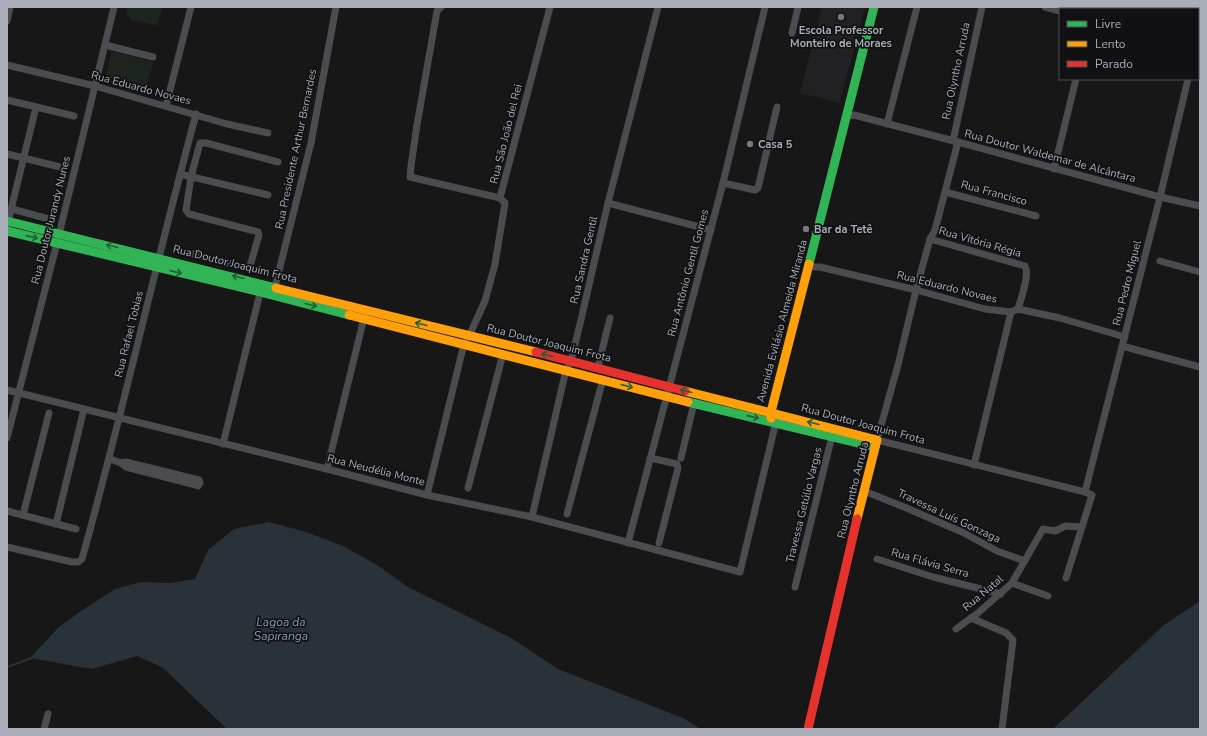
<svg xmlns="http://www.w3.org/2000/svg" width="1207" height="736" font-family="'Nunito Sans',sans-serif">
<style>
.built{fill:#212123}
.green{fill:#1d241e}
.water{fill:#2a3239}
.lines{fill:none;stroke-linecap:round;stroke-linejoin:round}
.stream{stroke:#2a3239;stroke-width:2}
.street{stroke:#4b4c50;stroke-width:7}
.fast{stroke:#30b455;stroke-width:9}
.slow{stroke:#ff9f0a;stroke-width:9}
.jam{stroke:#e5322d;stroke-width:9}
.oneway{stroke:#206234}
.poi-dot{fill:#757880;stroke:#111113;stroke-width:1.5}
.labels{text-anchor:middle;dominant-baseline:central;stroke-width:3.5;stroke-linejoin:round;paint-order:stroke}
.poi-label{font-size:11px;font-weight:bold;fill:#a8adb8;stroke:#111113;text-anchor:start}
.street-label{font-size:11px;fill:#a8adb8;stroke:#111113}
.water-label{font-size:12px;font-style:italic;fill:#7f9bb3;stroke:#111113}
</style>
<rect width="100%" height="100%" fill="#171717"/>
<path class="built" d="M822 7H865L840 103 800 93Z"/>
<g class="green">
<path d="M126 7H163L157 25H154L132 20 127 15Z"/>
<path d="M112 51 153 62 145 92 104 82Z"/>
</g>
<g class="water">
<path d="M269 522 306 532 343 546 377 565 408 587 513 639 558 669 683 718 701 729H227L162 667 137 656 92 669 30 658 59 627 81 611 115 589 141 582 171 583 195 579 208 550 234 529Z"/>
<path d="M1200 601V729H1053L1164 625Z"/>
</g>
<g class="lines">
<path class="stream" d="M7 667 32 658"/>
<g class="street">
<path d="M441 7 437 11 417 125 411 166 410 177 500 198"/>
<path d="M1045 7 1060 11"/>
<path d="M1093 9 1094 7"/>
<path d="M1146 9 1147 7"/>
<path d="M7 21 10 7"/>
<path d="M792 33 798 7"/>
<path d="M105 45 153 57"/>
<path d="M1198 45 1200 46"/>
<path d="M7 65 95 86 227 124 268 133"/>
<path d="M7 100 74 116"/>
<path d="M166 106 191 7"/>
<path d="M847 116 854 115 958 142 1160 197 1200 206"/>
<path d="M887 124 917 7"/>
<path d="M953 141 982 7"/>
<path d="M958 142 935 230 930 239 916 290 898 365 877 440 1085 492 1092 495 1066 578"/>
<path d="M7 154 60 167"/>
<path d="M1054 169 1076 79"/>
<path d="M180 174 268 195"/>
<path d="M723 183 755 190 758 188 777 107"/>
<path d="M945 192 1036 216"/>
<path d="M608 203 711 230"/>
<path d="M12 209 49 219"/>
<path d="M7 226 36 107"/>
<path d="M930 239 1025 266C1030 275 1021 298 1018 309"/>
<path d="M189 253 248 268 250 266 259 235 258 232 189 214 186 210 191 177 200 143H206L278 162"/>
<path d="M1160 261 1200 272"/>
<path d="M809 267H820L916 290 985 309 1011 312 1018 309 1060 318 1125 337"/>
<path d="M274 291 311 143 336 7"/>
<path d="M1122 346 1200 367"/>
<path d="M598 367 610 318"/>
<path d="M7 390 327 469 427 495 532 517 740 572 775 426 772 421"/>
<path d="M7 438 57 243 114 7"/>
<path d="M223 444 261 289"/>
<path d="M650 458 677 464 678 468 659 543"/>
<path d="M681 458 694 403"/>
<path d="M110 459 121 463 126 467 192 484 198 486 200 483 199 480 126 462 121 463"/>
<path d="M974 465 1011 312"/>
<path d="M327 469 365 314"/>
<path d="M468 488 503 354"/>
<path d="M864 491 904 507 962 532 997 551 1025 561"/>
<path d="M1085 492 1160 197 1188 79"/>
<path d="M427 495 464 344 469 336 485 301 495 264 505 203 500 198 550 7"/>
<path d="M7 511 76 529"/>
<path d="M567 514 603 379"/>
<path d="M23 515 49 413"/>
<path d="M532 517 566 370 571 361 580 324 608 203 658 7"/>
<path d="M56 524 84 409"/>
<path d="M628 543 723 183 765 7"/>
<path d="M7 547 72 562H78L82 559C123 412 156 262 196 114"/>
<path d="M877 559 933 577 1001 594"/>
<path d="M1012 583 1048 596"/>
<path d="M795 587 833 432"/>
<path d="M971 618 1006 633 1013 640 1002 729"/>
<path d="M956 629 978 613 1012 583 1043 529 1055 531 1065 526 1082 527"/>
<path d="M44 729 48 714"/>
</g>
<g class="fast">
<path d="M7 221 276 288"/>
<path d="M7 231 261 292 349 315"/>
<path d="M809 264 874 7"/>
<path d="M688 402 875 447"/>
</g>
<g class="slow">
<path d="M276 288 536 352"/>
<path d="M349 315 688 402"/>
<path d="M685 391 877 440 857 519"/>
<path d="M771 418V412L809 264"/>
</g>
<g class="jam">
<path d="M536 352 685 391"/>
<path d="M808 729 857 519"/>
</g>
</g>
<defs><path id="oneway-shaft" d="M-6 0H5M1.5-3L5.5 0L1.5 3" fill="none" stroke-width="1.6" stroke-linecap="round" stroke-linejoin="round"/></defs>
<g class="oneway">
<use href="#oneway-shaft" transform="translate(32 237) rotate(13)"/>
<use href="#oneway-shaft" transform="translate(112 246) rotate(-166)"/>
<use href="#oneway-shaft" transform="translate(176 272) rotate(13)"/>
<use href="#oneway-shaft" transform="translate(238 277) rotate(-166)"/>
<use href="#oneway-shaft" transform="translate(311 305) rotate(14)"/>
<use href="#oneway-shaft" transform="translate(421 324) rotate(-166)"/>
<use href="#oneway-shaft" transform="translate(547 355) rotate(-166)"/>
<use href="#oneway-shaft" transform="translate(627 386) rotate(15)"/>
<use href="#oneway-shaft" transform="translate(686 391) rotate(-166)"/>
<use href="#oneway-shaft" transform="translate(753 417) rotate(13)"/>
<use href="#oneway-shaft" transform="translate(813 423) rotate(-166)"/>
</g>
<g class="poi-dot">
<circle cx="841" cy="17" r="4"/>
<circle cx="750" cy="144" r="4"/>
<circle cx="806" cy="229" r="4"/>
</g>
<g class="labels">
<g class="poi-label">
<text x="841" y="30" text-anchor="middle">Escola Professor<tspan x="841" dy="13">Monteiro de Moraes</tspan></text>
<text x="758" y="144">Casa 5</text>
<text x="814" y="229">Bar da Tetê</text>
</g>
<g class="street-label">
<text transform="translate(956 71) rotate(-78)">Rua Olyntho Arruda</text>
<text transform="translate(141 88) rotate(15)">Rua Eduardo Novaes</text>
<text transform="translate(506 134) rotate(-76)">Rua São João del Rei</text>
<text transform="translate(296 149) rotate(-78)">Rua Presidente Arthur Bernardes</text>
<text transform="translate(1050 156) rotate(15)">Rua Doutor Waldemar de Alcântara</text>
<text transform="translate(994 193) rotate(15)">Rua Francisco</text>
<text transform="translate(51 220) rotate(-76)">Rua Doutor Jurandy Nunes</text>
<text transform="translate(980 242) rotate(16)">Rua Vitória Régia</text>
<text transform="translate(584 260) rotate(-77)">Rua Sandra Gentil</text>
<text transform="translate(235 264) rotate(14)">Rua Doutor Joaquim Frota</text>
<text transform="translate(688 273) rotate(-75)">Rua Antônio Gentil Gomes</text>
<text transform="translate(1127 283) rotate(-76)">Rua Pedro Miguel</text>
<text transform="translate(947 287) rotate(14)">Rua Eduardo Novaes</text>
<text transform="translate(782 321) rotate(-75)">Avenida Evilásio Almeida Miranda</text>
<text transform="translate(129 334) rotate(-76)">Rua Rafael Tobias</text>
<text transform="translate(549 343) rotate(14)">Rua Doutor Joaquim Frota</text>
<text transform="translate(863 424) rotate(15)">Rua Doutor Joaquim Frota</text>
<text transform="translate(376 470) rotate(14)">Rua Neudélia Monte</text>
<text transform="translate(853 490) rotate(-76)">Rua Olyntho Arruda</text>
<text transform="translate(804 505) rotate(-76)">Travessa Getúlio Vargas</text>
<text transform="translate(949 516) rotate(25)">Travessa Luís Gonzaga</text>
<text transform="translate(930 563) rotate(16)">Rua Flávia Serra</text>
<text transform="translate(983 593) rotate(-40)">Rua Natal</text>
</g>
<g class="water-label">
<text x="281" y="622">Lagoa da<tspan x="281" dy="14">Sapiranga</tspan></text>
</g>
</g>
<rect width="1207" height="736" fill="none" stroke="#a8adb8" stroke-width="16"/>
<rect x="1059" y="8" width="140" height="72" fill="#111113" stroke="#4d4f55"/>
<rect x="1067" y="21" width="20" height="6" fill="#30b455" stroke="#4d4f55"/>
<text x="1095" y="28" font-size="12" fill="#a8adb8">Livre</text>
<rect x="1067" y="41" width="20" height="6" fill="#ff9f0a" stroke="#4d4f55"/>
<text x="1095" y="48" font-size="12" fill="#a8adb8">Lento</text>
<rect x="1067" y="61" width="20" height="6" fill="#e5322d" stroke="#4d4f55"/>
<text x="1095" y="68" font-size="12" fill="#a8adb8">Parado</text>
</svg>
